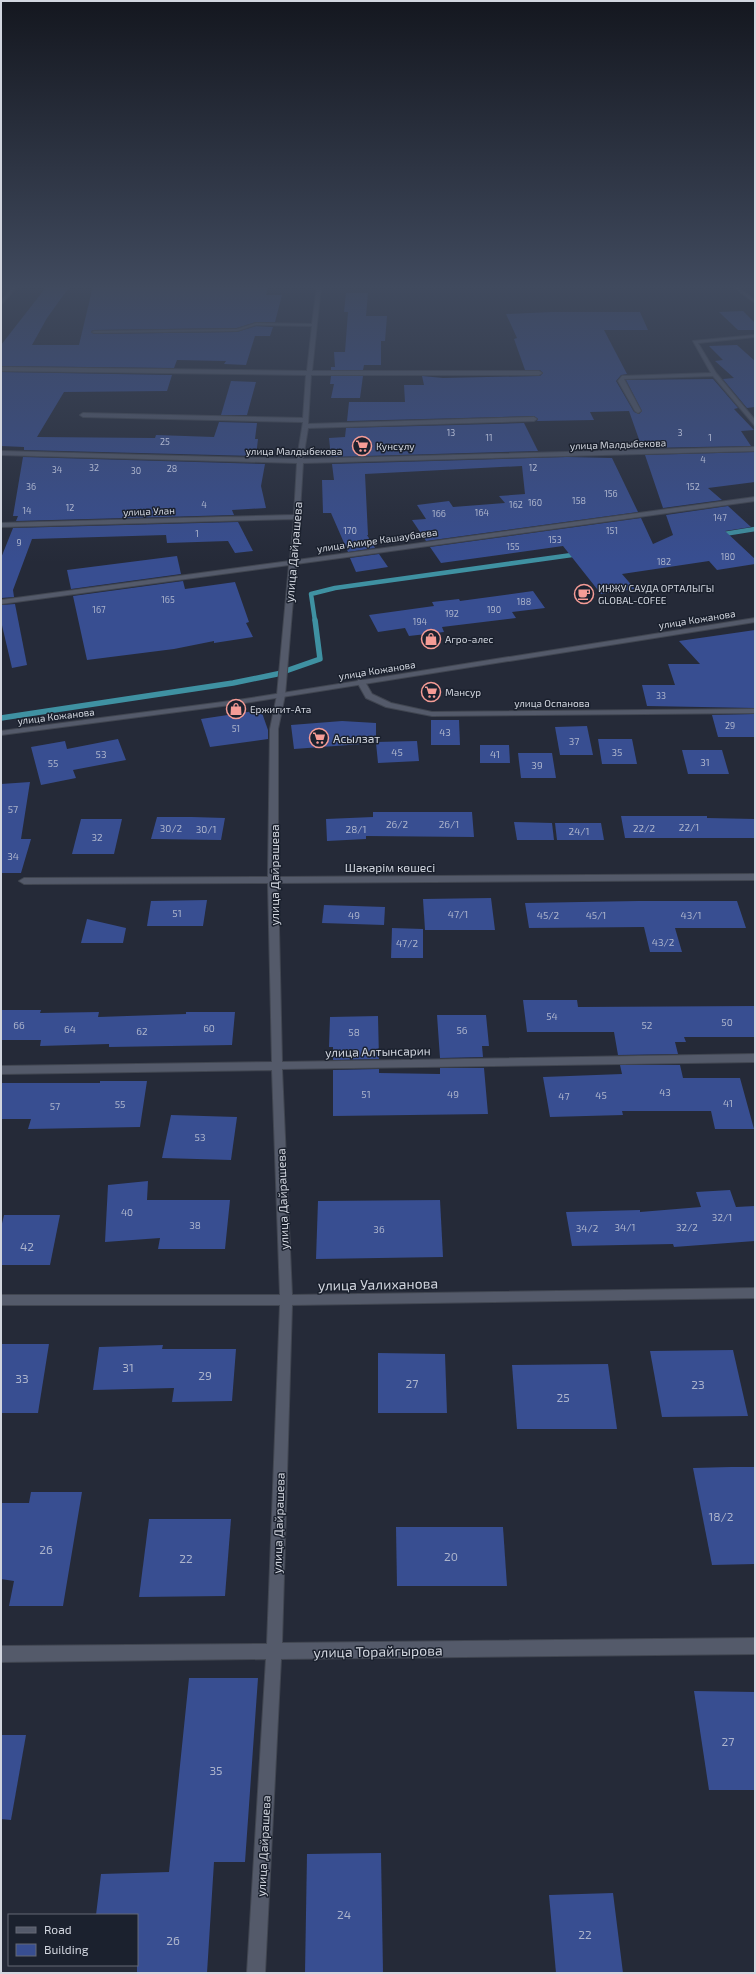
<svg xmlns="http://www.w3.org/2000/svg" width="756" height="1974" font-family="'Exo 2',sans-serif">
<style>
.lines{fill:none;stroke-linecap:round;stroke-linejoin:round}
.stream-far1{stroke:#3f91a2;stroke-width:4.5}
.stream{stroke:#3f91a2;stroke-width:5.5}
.building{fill:#384e91}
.minor-casing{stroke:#414651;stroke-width:2}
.secondary-casing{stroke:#414651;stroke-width:2}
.minor{fill:#545a6a;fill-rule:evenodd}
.secondary{fill:#545a6a;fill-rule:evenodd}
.labels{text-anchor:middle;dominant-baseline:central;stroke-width:3;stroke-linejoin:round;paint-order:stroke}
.far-number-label{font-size:9px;fill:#acb4cc}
.far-street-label{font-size:10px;fill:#d2d6df;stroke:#1b212e}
.far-poi-label{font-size:10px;fill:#d2d6df;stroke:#1b212e;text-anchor:start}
.number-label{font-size:10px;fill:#acb4cc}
.street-label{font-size:12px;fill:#d2d6df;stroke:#1b212e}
.poi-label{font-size:12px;fill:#d2d6df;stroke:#1b212e;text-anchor:start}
.near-number-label{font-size:12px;fill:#acb4cc}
.near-street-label{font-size:14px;fill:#d2d6df;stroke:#1b212e}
</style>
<rect width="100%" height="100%" fill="#252a38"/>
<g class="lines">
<g class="stream-far1">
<path d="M718 535 755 529"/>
<path d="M315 621 311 594 335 588 579 554"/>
</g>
<path class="stream" d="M1 718 233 683 277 674 320 659 315 620"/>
</g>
<g class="building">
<path d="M47 286H70L47 318 32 345H79L93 286H269L266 295H282L275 322H256L237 328 94 330 91 331 94 334 237 332 256 326 273 327 270 336H255L246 365 224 364 226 361 177 360 174 368 1 366V345Z"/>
<path d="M346 293H368L366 316H387L385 341H381V365H364L363 370H331V367H335L334 352H345L348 312H344Z"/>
<path d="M743 311 755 323V330H738L719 312Z"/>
<path d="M552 312H640L648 330H604L627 374 621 375 616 381 634 412 639 414 642 411 626 380 713 379 738 408 734 409 754 430 741 431 751 446 642 448 629 411 590 412 594 420 537 421 538 419 534 416 347 421 349 402H405L404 385H424L422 376 443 378 540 376 543 373 540 370H525L514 339 517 338 506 314Z"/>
<path d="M737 345 755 361V407L747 408 723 379 734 378 715 361 723 360 709 346Z"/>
<path d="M1 372 172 375 167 391 64 392 37 437 155 438 156 435 214 437 219 422 257 423 255 439H258L256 456 24 450V447L1 446Z"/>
<path d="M331 376H363L360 398H331L334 384H330Z"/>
<path d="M231 381 256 382 247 415H221Z"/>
<path d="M524 423 538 451 331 457 329 438 345 437 346 428Z"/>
<path d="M755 452V482L708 488 722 500 663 508 645 455Z"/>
<path d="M23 457 265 464 261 486 266 508 232 510 234 515 16 521 18 516H13Z"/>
<path d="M567 457 612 458 638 512 426 541 412 520 426 519 417 505 449 501 453 507 505 503 499 496 525 494 522 466 365 474 368 535H367L375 548 348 552 331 513H323L322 480H334L332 464Z"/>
<path d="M728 506 751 527 725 531 755 559V564L717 570 709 561 622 574 635 589 601 594 563 546 441 563 430 547 641 518 653 544 673 535 666 515Z"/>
<path d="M238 522 253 551 235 553 228 541 167 543 166 535 32 539 13 590 14 597 1 598V558L13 528Z"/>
<path d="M379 554 388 567 356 572 350 558Z"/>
<path d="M177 556 181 574 71 589 67 570Z"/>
<path d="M183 581 185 589 235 582 249 622 246 623 253 637 214 643V641L174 649 87 660 73 596Z"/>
<path d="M533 591 545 608 512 612 516 618 442 627 444 632 409 636 405 628 378 632 369 615 434 606 432 602 459 599 460 601Z"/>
<path d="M15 604 27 665 12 668 1 621V605Z"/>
<path d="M755 630V708L647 706 642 685H675L668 664H700L679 641Z"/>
<path d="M261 710 268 730V739L210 747 201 719Z"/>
<path d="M755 714V737H718L712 715Z"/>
<path d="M431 720H459L460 745H431Z"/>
<path d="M342 721 376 723V742L417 741 419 761 378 763 376 743 294 749 291 725Z"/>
<path d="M587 726 593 755H560L555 727Z"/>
<path d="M118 739 126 760 73 770 76 778 41 785 31 747 65 741 67 749Z"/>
<path d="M598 739H632L637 764H602Z"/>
<path d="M480 745H509L510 763H480Z"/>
<path d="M682 750H722L729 774H688Z"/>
<path d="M518 753H552L556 778H521Z"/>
<path d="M30 782 21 839H31L21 873H1V784Z"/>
<path d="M373 812H472L474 837 366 836V839L327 841 326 819 373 817Z"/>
<path d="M621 816H707V818L755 819V838H625Z"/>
<path d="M157 817H192L225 818 221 840 151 839Z"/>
<path d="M81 819H122L114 854H72Z"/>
<path d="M514 822 552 823 554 840H517Z"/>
<path d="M555 823H601L604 840H557Z"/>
<path d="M491 898 495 930H425L423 899Z"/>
<path d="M207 900 203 926H147L151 901Z"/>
<path d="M638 901H737L746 928H675L682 952H650L644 927 529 928 525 903Z"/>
<path d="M324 905 385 907 384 925 322 923Z"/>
<path d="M87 919 126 928 123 943H81Z"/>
<path d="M392 928 423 929V958H391Z"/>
<path d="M523 1000H577L578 1007 755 1006V1037H684L686 1042H675L678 1054 618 1055 614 1032H527Z"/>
<path d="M1 1010H41L40 1013 99 1012 98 1017 186 1014V1012H235L232 1045 109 1047V1044L40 1046 41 1040H1Z"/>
<path d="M437 1015H486L489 1046H482L483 1057 440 1058Z"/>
<path d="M378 1016 379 1059 333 1060V1047H329L330 1017Z"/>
<path d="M620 1065H680L683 1078H740L754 1129H715L711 1111H622L623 1115 550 1117 543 1077 622 1074Z"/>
<path d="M440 1068H484L488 1114 333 1116V1070L379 1069V1073L440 1074Z"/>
<path d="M100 1081H147L140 1127 28 1129 31 1119H1V1083H100Z"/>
<path d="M171 1115 237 1117 231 1160 162 1158Z"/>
<path d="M148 1181 147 1200H230L225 1249H158L160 1238 105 1242 108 1185Z"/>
<path d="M730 1190 736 1207 755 1206V1241L674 1247 673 1244 572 1246 566 1212 640 1210V1212L701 1207 696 1192Z"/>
<path d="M440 1200 443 1257 316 1259 318 1201Z"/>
<path d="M4 1215H60L50 1265H1V1228Z"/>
<path d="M1 1344H49L38 1413H1Z"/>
<path d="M163 1345 162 1349H236L232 1401 172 1402 174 1388 93 1390 99 1347Z"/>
<path d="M733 1350 748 1416 662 1417 650 1351Z"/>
<path d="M378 1353 445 1354 447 1413H378Z"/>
<path d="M608 1364 617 1429H517L512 1365Z"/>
<path d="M731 1467H755V1564L712 1565 693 1468Z"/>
<path d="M31 1492H82L63 1606H9L14 1581 1 1579V1503H29Z"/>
<path d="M149 1519H231L225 1596 139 1597Z"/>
<path d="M396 1527H503L507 1586H397Z"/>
<path d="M189 1678H258L245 1862H214L207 1973H137V1915H96L101 1874 169 1872Z"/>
<path d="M694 1691 755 1692V1790H709Z"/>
<path d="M1 1735H26L11 1820 1 1819Z"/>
<path d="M381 1853 383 1973H305L307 1854Z"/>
<path d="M613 1893 623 1973H556L549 1895Z"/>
</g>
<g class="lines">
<g class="minor-casing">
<g id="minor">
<path d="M12 286H17L1 305V301Z"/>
<path d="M317 286H321L312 371H539L542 373 539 375H311L308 424 534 417 537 419 534 421 308 428 303 459 755 447V451L303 463 297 560 755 497V501L296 564 285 695 278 729V877L755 874V880L278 883 282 1062 755 1054V1062L282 1069 292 1295 755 1288V1298L292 1305 282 1643 755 1638V1654L281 1659 265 1973H247L266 1659 1 1662V1646L267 1644 280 1305H1V1295H280L272 1070 1 1074V1066L272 1062 268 883 24 884 19 881 24 878 268 877 270 729 277 695 289 565 1 604V600L290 561 294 519 1 527V523L294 515 297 463 1 455V451L297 459 303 422 83 417 80 415 83 413 303 418 306 375 1 371V367L307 371 312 326 256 325 237 331 94 333 92 332 94 331 237 329 256 323 312 324Z"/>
<path d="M732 286H737L755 300V303Z"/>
<path d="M755 335V337L698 343 716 373 755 420V426L713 376 624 379 641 411 638 413 635 411 618 381 622 376 711 373 693 341Z"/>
<path d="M358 680H364L372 694 391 703 432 712 755 709V713L432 716 386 707 366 698 357 682Z"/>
</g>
</g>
<g class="secondary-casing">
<path id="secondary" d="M755 618V622L238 704 1 735V731L238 700Z"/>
</g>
<use href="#minor" class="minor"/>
<use href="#secondary" class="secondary"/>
</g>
<linearGradient id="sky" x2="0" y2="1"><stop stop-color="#14171f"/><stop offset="0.51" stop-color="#404a5e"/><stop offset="1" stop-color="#404a5e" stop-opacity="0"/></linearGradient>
<rect width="756" height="563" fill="url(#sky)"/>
<defs>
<g id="supermarket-ring" transform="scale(1)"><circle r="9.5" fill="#1b212e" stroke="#f59c96" stroke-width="1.5"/><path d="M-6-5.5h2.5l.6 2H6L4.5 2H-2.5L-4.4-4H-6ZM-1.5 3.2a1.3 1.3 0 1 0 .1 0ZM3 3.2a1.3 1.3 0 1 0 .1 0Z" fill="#f59c96"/></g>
<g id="cafe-ring" transform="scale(1)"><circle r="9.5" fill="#1b212e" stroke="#f59c96" stroke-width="1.5"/><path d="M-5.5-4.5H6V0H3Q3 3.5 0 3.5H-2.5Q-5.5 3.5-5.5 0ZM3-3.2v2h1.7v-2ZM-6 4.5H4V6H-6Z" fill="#f59c96"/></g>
<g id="shop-ring" transform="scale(1)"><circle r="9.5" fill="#1b212e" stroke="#f59c96" stroke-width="1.5"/><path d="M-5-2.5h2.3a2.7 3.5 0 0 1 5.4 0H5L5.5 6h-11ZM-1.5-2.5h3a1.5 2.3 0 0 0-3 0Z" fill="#f59c96"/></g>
</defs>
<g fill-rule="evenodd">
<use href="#supermarket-ring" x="362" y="446"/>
<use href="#cafe-ring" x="584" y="594"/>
<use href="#shop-ring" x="431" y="639"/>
<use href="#supermarket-ring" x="431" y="692"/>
<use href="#shop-ring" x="236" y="709"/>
<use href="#supermarket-ring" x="319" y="738"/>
</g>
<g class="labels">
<g class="far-number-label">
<text x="451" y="432">13</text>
<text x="680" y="432">3</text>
<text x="489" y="437">11</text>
<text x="710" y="437">1</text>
<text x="165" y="441">25</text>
<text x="703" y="459">4</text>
<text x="94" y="467">32</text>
<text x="533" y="467">12</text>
<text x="172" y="468">28</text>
<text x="57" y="469">34</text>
<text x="136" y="470">30</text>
<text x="31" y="486">36</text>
<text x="693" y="486">152</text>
<text x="611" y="493">156</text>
<text x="579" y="500">158</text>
<text x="535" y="502">160</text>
<text x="204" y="504">4</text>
<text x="516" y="504">162</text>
<text x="70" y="507">12</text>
<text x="27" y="510">14</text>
<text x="482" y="512">164</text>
<text x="439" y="513">166</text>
<text x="720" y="517">147</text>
<text x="350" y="530">170</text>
<text x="612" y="530">151</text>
<text x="197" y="533">1</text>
<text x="555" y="539">153</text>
<text x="19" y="542">9</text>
<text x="513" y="546">155</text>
<text x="728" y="556">180</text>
<text x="664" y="561">182</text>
<text x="168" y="599">165</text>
<text x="524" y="601">188</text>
<text x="99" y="609">167</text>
<text x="494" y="609">190</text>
<text x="452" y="613">192</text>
<text x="420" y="621">194</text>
<text x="661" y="695">33</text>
<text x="730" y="725">29</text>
<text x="236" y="728">51</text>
</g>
<g class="far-street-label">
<text transform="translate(618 444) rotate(-2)">улица Малдыбекова</text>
<text x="294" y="451">улица Малдыбекова</text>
<text transform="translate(149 511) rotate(-2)">улица Улан</text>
<text transform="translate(377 540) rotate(-8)">улица Амире Кашаубаева</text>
<text transform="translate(697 619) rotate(-9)">улица Кожанова</text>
<text transform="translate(377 670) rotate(-9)">улица Кожанова</text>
<text x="552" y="703">улица Оспанова</text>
<text transform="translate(56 716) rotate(-7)">улица Кожанова</text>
</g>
<g class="far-poi-label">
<text x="376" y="446">Кунсұлу</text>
<text x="598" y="588">ИНЖУ САУДА ОРТАЛЫГЫ<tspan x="598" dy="12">GLOBAL-COFEE</tspan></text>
<text x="445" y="639">Агро-алес</text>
<text x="445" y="692">Мансур</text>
<text x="250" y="709">Ержигит-Ата</text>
</g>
<g class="number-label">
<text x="445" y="732">43</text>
<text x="574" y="741">37</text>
<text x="397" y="752">45</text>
<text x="617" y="752">35</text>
<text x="101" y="754">53</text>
<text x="495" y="754">41</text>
<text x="705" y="762">31</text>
<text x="53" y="763">55</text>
<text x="537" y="765">39</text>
<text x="13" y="809">57</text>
<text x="397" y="824">26/2</text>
<text x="449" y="824">26/1</text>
<text x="689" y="827">22/1</text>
<text x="171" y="828">30/2</text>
<text x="644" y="828">22/2</text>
<text x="206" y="829">30/1</text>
<text x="356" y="829">28/1</text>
<text x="579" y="831">24/1</text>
<text x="97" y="837">32</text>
<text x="13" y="856">34</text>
<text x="177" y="913">51</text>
<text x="458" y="914">47/1</text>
<text x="354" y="915">49</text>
<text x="548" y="915">45/2</text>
<text x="596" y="915">45/1</text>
<text x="691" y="915">43/1</text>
<text x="663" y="942">43/2</text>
<text x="407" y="943">47/2</text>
<text x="552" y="1016">54</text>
<text x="727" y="1022">50</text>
<text x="19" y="1025">66</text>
<text x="647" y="1025">52</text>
<text x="209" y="1028">60</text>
<text x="70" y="1029">64</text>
<text x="462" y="1030">56</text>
<text x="142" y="1031">62</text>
<text x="354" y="1032">58</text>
<text x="665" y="1092">43</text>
<text x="366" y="1094">51</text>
<text x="453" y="1094">49</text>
<text x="601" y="1095">45</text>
<text x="564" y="1096">47</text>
<text x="728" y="1103">41</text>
<text x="120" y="1104">55</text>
<text x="55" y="1106">57</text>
<text x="200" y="1137">53</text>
<text x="127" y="1212">40</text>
<text x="722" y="1217">32/1</text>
<text x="195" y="1225">38</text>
<text x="625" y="1227">34/1</text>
<text x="687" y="1227">32/2</text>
<text x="587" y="1228">34/2</text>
<text x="379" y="1229">36</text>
</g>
<g class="street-label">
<text transform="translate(293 552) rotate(-85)">улица Дайрашева</text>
<text x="390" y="867">Шәкәрім көшесі</text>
<text transform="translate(274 875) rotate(-90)">улица Дайрашева</text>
<text transform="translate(378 1051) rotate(-1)">улица Алтынсарин</text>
<text transform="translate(282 1199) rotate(-92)">улица Дайрашева</text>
<text transform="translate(278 1523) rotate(-88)">улица Дайрашева</text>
<text transform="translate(263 1846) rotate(-87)">улица Дайрашева</text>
</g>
<g class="poi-label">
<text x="333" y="738">Асылзат</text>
</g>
<g class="near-number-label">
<text x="27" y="1246">42</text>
<text x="128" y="1367">31</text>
<text x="205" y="1375">29</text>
<text x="22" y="1378">33</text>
<text x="412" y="1383">27</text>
<text x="698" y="1384">23</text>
<text x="563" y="1397">25</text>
<text x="721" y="1516">18/2</text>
<text x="46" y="1549">26</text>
<text x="451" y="1556">20</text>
<text x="186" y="1558">22</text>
<text x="728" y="1741">27</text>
<text x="216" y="1770">35</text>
<text x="344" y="1914">24</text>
<text x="585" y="1934">22</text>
<text x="173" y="1940">26</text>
</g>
<g class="near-street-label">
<text transform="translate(378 1284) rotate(-1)">улица Уалиханова</text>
<text transform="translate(378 1651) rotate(-1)">улица Торайгырова</text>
</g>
</g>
<rect width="756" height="1974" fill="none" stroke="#d2d6df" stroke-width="4"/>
<rect x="8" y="1914" width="130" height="52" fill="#1b212e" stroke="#646975"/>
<rect x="16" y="1927" width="20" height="6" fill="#545a6a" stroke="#646975"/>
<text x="44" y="1934" font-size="12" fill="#d2d6df">Road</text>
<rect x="16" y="1944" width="20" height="12" fill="#384e91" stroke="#646975"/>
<text x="44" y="1954" font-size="12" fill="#d2d6df">Building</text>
</svg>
